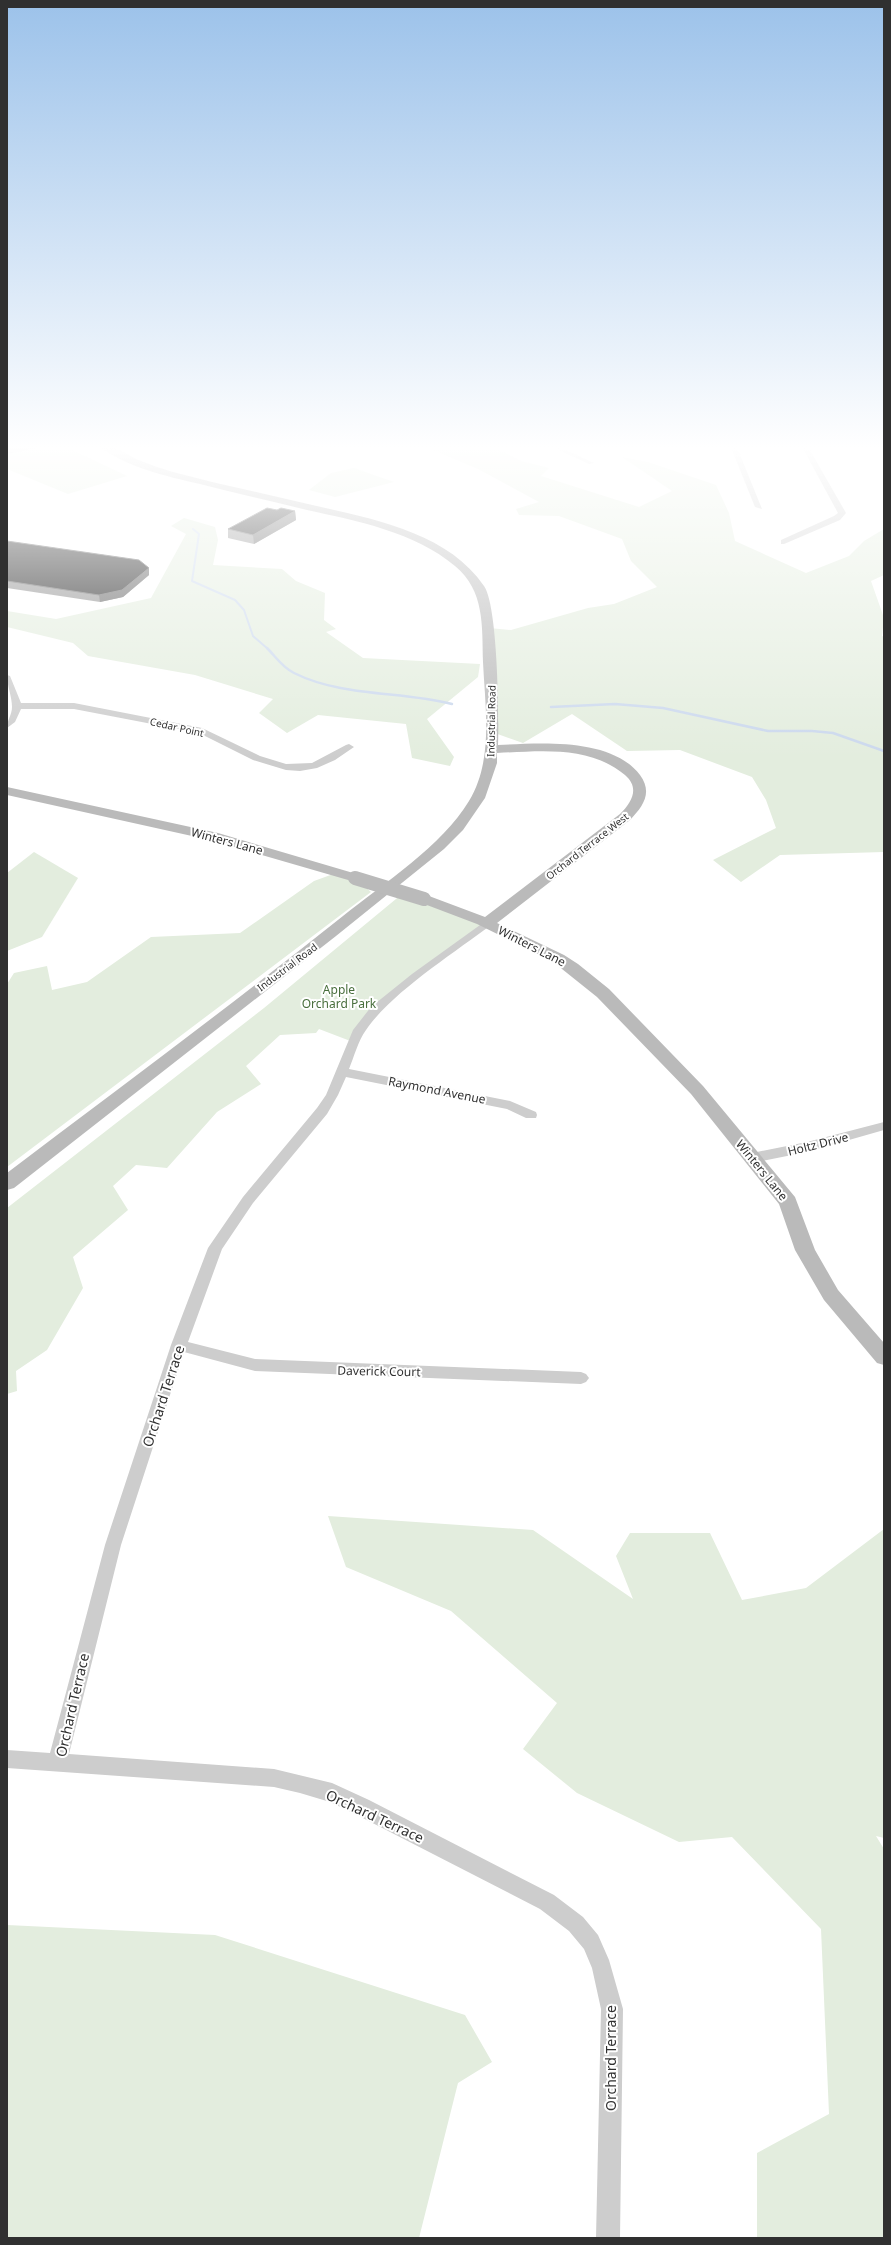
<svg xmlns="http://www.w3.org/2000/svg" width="891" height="2245" font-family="'Noto Sans',sans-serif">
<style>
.green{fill:#e3edde}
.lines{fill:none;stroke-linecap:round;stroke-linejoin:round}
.stream-far1{stroke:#cbd8ed;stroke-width:2}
.stream{stroke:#cbd8ed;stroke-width:2.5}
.street{fill:#cdcdcd;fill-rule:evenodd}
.secondary{fill:#bababa;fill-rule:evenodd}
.highway{fill:#979797;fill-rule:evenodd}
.secondary-bridge{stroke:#bababa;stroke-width:14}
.wall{fill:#8b8b8b}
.shaded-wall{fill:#5d5d5d}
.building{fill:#171717;stroke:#5d5d5d}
.labels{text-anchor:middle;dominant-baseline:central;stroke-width:4;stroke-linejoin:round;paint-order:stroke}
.far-street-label{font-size:10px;fill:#303030;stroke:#fff}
.street-label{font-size:12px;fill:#303030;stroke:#fff}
.park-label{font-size:12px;fill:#486e3c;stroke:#fff}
.near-street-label{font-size:14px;fill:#303030;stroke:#fff}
</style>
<rect width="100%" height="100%" fill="#fff"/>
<g class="green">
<path d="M38 445H62L127 476 68 494 7 469V451Z"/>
<path d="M421 445H490L521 461 549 468 541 476 639 507 672 491 622 457 648 462 716 485 729 513 735 541 806 573 849 556 864 541 884 529V575L871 581 884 618 882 636 884 637V852L780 855 741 882 713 860 776 828 766 800 752 777 680 750 627 751 572 714 523 743 492 732 489 628 511 630 588 608 614 604 657 587 631 561 622 539 559 516 519 515 516 509 539 502 478 469Z"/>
<path d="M354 468 394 482 335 497 309 490 331 473Z"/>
<path d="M184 518 215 527 218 540 213 565 282 569 296 581 325 593 324 620 336 629 326 632 363 658 480 664 478 677 427 719 454 757 450 766 412 758 406 724 318 715 287 733 259 713 273 699 195 675 88 656 73 643 7 627V611L56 619 151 598 186 534 171 526Z"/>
<path d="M34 852 78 878 42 937 7 951V873Z"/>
<path d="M336 873 355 878 371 892 7 1167V984L14 973 47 966 52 990 87 982 151 937 240 933 314 881Z"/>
<path d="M402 894 487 923 385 1000 353 1042 319 1029 316 1033 280 1035 246 1066 261 1084 217 1112 167 1168 136 1165 113 1186 128 1210 73 1257 83 1288 47 1350 16 1371 17 1391 7 1394V1208L264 1008Z"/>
<path d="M328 1516 533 1530 633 1599 616 1556 630 1533H710L742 1600 806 1588 884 1529V1838L876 1836 884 1849V2238H757V2153L829 2114 821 1929 732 1837 679 1842 577 1793 523 1749 557 1703 451 1611 346 1567Z"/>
<path d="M7 1925 215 1935 465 2015 492 2062 458 2083 419 2238H7Z"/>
</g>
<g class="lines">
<path class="stream-far1" d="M193 529 199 534 192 581 235 600 244 610 253 636 268 649"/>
<g class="stream">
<path d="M267 648C276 657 282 667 294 673 342 697 401 691 452 704"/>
<path d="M551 707 615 704 663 708 768 731H812L833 733 884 751"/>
</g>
<g class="street">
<path d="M548 445H555L594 463 589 464Z"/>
<path d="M730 445H736L762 509 755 507Z"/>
<path d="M801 445H807L846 513 840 520 784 544H781V540L834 516 838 513Z"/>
<path d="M7 675 10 676 21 703H74L202 728 260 756 286 764 312 763 346 745 349 744 354 747 335 760 317 768 300 771 286 770 253 760 199 733 74 709H21L15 722 7 728C7 720 12 715 12 707 12 696 7 686 7 675Z"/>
<path d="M487 920 491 921 493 923 491 925C454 953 391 993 366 1030 358 1041 354 1057 349 1069L510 1101 536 1112 537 1115 536 1118H526L507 1109 346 1077 338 1095 327 1114 253 1203 222 1249 188 1342 255 1359 581 1372 586 1374 589 1378 586 1382 581 1384 255 1371 184 1352 121 1545 69 1754 274 1769 332 1783 369 1800 554 1895 583 1917 598 1935 609 1960 623 2009 620 2238H596L601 2009 592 1968 584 1949 569 1931 540 1909 355 1814 330 1802 300 1793 274 1787 7 1768V1750L50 1753 105 1545 171 1345 208 1248 243 1197 317 1108 326 1095 353 1030 371 1007 412 974Z"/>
<path d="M884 1122V1130L807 1152 752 1163 745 1158 752 1153 807 1142Z"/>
</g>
<g class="secondary">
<path d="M97 445C113 442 127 456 141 461 152 465 162 469 173 472 217 484 263 493 308 504 368 518 447 531 484 586 498 606 499 717 498 745 540 743 611 737 640 775 653 793 643 806 630 820L497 923 564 955 578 964 609 989 703 1086 795 1197 815 1250 838 1290 884 1343V1365L877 1363 824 1300 795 1250 779 1204 691 1094 597 997 552 961 477 924 419 902 416 899 419 896H429L485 917 620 814C632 802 640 788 625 775 589 745 541 751 497 753V763L485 798 463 830 444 849 336 936 14 1188 7 1190V1173C119 1088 233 1004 343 916 384 883 442 846 469 801 494 760 485 707 483 662 482 626 485 591 455 566 415 532 357 521 307 510 271 501 235 493 200 484 165 476 126 467 97 445Z"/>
<path d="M7 787 218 833 360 875 362 878 360 881 355 882 210 840 7 795Z"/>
</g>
<path class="highway" d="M23 445H44L42 447 7 454V448Z"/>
<path class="secondary-bridge" d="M355 878 424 899"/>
</g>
<g class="wall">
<path d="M277 510 295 511 296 520 254 544 228 538V529Z"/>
<path d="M7 541 149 575 123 597 100 602 7 588Z"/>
</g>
<g class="shaded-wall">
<path d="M295 511 296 520 254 544 253 535Z"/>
<path d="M149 568V575L123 597 100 602 99 595Z"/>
</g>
<g class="building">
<path d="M267 508 277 510 281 508 295 511 253 535 228 529Z"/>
<path d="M7 541 139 560 149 568 122 590 99 595 7 581Z"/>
</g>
<linearGradient id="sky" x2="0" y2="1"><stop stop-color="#9cc2ea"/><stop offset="0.59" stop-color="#fff"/><stop offset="1" stop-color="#fff" stop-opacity="0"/></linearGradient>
<rect width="891" height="759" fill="url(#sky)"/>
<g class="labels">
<g class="far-street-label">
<text transform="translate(491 721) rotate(-89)">Industrial Road</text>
<text transform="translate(177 727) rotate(13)">Cedar Point</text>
<text transform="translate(587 846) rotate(-38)">Orchard Terrace West</text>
<text transform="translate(287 967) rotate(-37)">Industrial Road</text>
</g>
<g class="street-label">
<text transform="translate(227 841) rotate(15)">Winters Lane</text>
<text transform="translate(532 946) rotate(27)">Winters Lane</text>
<text transform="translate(437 1090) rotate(11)">Raymond Avenue</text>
<text transform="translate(818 1144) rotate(-14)">Holtz Drive</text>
<text transform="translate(762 1170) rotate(51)">Winters Lane</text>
<text transform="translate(379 1371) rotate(1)">Daverick Court</text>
</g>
<g class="park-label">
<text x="339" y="989">Apple<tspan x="339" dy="14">Orchard Park</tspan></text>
</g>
<g class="near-street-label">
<text transform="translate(163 1396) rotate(-72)">Orchard Terrace</text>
<text transform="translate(72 1705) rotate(-77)">Orchard Terrace</text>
<text transform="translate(375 1816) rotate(25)">Orchard Terrace</text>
<text transform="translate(610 2058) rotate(-90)">Orchard Terrace</text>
</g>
</g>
<rect width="891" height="2245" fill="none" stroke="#303030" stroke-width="16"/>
</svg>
